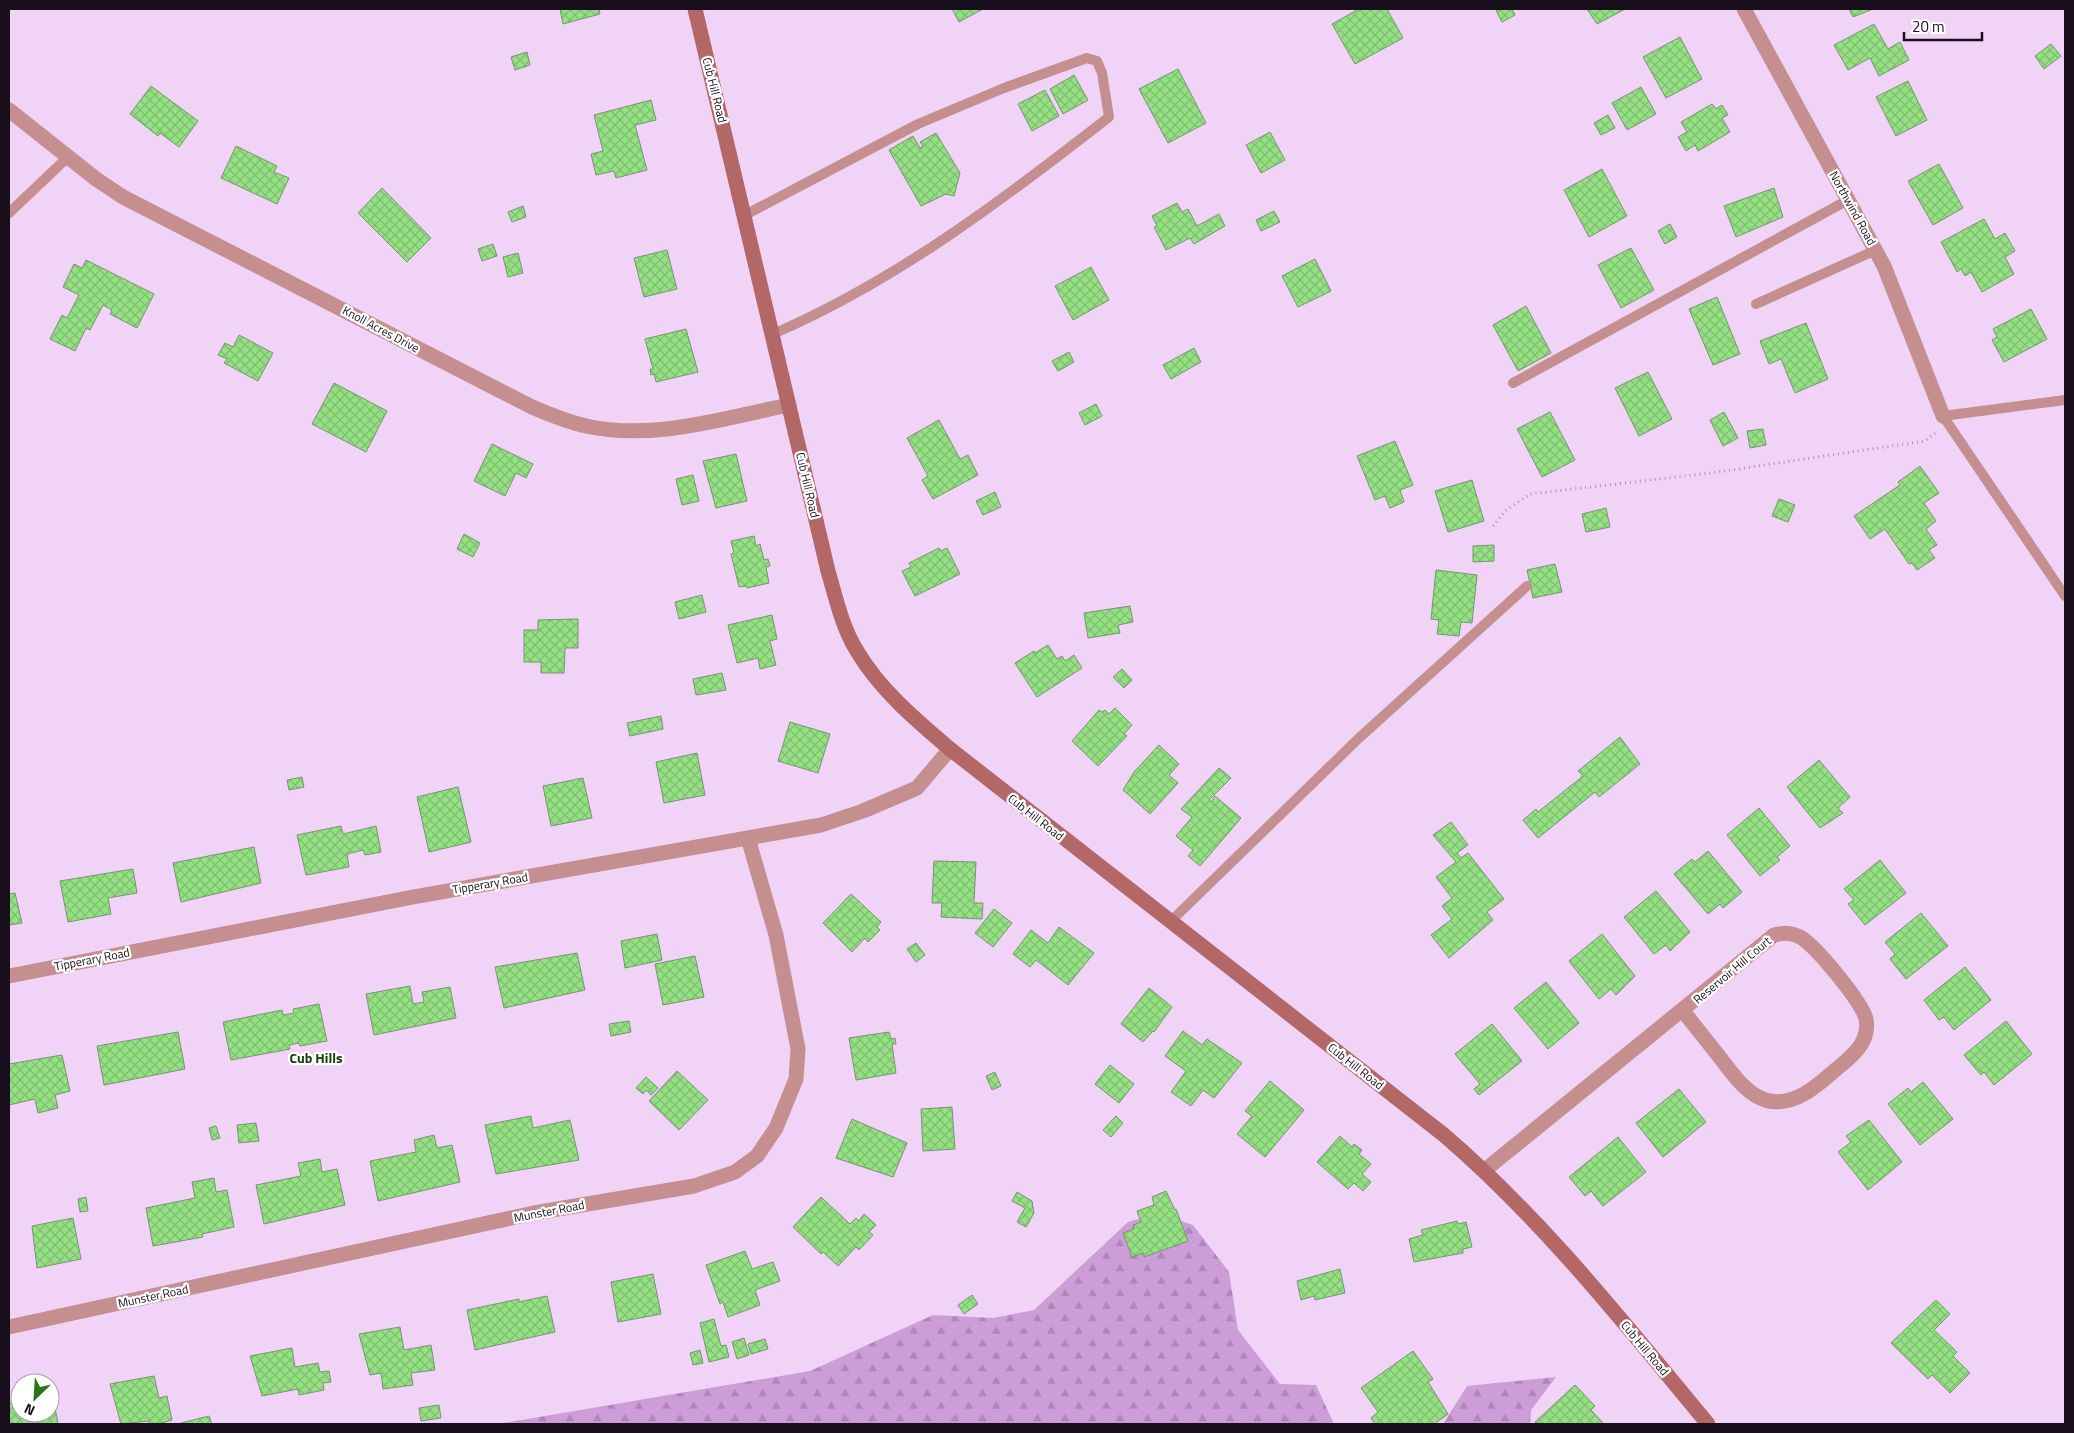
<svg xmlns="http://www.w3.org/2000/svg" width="2074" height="1433" font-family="'Titillium Web',sans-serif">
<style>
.forest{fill:url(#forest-firs)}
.building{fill:url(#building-cross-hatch);stroke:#789472}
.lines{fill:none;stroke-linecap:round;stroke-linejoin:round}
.path{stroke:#aa92af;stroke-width:3;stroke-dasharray:1 4;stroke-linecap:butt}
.lane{stroke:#c48f8e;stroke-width:10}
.street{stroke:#c48f8e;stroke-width:15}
.secondary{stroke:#b36767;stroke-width:15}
.labels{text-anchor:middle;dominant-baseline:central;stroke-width:4.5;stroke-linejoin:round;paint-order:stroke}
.street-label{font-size:12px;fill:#190f1c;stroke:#fff}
.neighbourhood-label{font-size:14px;font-weight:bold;fill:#0f3e02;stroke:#fff}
</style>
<defs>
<pattern id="forest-firs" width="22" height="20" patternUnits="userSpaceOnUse" patternTransform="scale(1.25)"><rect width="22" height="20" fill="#cd9dd8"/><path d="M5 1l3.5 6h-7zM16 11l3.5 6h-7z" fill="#af86b9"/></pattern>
<pattern id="building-cross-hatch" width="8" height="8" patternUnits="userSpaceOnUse" patternTransform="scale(1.25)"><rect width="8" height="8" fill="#94e083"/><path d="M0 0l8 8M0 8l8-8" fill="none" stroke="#7fbf71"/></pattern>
</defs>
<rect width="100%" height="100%" fill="#f1d3f8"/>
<g class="forest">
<path d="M1158 1213 1193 1225 1229 1272 1238 1330 1280 1384 1316 1385 1334 1424H497L810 1371 933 1315 993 1318 1034 1310 1128 1222Z"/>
<path d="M1556 1377 1531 1410 1530 1424H1443L1467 1386Z"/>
</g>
<g class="building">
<path d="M560 9H599L600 14 563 24Z"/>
<path d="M952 9H983L959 22Z"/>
<path d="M1359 9H1387L1403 38 1355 64 1332 24Z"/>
<path d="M1498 9H1512L1515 15 1502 22 1496 10Z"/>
<path d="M1587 9H1625L1597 24Z"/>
<path d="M1849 9H1873L1853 17Z"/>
<path d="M1874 24 1888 49 1900 42 1909 60 1879 76 1870 58 1848 70 1834 45Z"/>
<path d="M1680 37 1702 79 1666 98 1643 57Z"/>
<path d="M2051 44 2061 56 2044 69 2035 56Z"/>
<path d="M527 52 530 65 515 70 511 57Z"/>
<path d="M1178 69 1206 123 1168 143 1139 89Z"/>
<path d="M1074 75 1088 100 1063 114 1050 89Z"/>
<path d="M1908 81 1927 120 1896 136 1876 97Z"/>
<path d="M151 86 198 121 179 147 160 133 158 136 130 114Z"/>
<path d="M1641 87 1656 114 1627 130 1612 103Z"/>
<path d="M1045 90 1059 116 1032 131 1018 104Z"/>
<path d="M651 100 656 120 635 125 647 170 616 178 614 171 596 175 591 154 603 151 594 115Z"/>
<path d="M1712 104 1716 109 1722 105 1728 115 1722 118 1730 132 1698 151 1695 145 1686 151 1678 137 1687 132 1681 122Z"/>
<path d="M1608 115 1615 128 1601 135 1594 123Z"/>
<path d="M1270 132 1285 160 1261 173 1246 145Z"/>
<path d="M936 133 960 173 954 196 946 194 921 206 889 150 913 136 920 148 923 146 920 142Z"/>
<path d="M236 146 277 166 274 172 289 178 277 204 221 178Z"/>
<path d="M1939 164 1963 208 1933 225 1908 181Z"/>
<path d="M1602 169 1627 216 1589 237 1564 190Z"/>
<path d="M382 188 431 238 407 262 358 213Z"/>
<path d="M1774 188 1783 217 1736 237 1724 206Z"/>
<path d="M1177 203 1182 212 1188 209 1197 226 1219 214 1225 226 1194 244 1190 238 1166 250 1154 227 1157 226 1152 216Z"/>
<path d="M523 206 526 217 512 222 508 212Z"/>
<path d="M1274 211 1280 222 1261 231 1256 220Z"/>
<path d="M1984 219 1995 239 2005 233 2015 251 2005 257 2014 274 1982 292 1971 272 1965 276 1961 269 1957 272 1941 242Z"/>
<path d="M1670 224 1677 237 1665 244 1658 231Z"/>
<path d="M493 244 497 256 482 261 478 249Z"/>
<path d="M1631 248 1654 290 1621 308 1598 265Z"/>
<path d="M667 250 677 289 644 297 634 258Z"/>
<path d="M518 253 523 273 508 277 503 257Z"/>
<path d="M1315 259 1331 291 1298 307 1282 276Z"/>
<path d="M86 260 154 294 137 328 110 314 112 310 103 305 90 330 86 328 75 351 50 339 62 315 67 318 79 295 63 287 74 264 82 268Z"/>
<path d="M1091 267 1109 300 1073 320 1055 286Z"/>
<path d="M1717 297 1740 354 1713 365 1689 309Z"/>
<path d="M1526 306 1551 353 1518 371 1493 325Z"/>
<path d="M2031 309 2047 339 2004 362 1992 340 1997 337 1993 329Z"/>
<path d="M1806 323 1828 379 1795 393 1781 359 1769 364 1760 341Z"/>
<path d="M686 329 698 372 656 382 654 374 651 375 650 369H653L645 339Z"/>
<path d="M239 335 273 353 258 381 224 363 227 359 218 355 225 343 233 347Z"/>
<path d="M1194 348 1201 362 1171 379 1163 365Z"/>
<path d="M1069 352 1074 362 1058 371 1052 361Z"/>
<path d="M1648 372 1672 419 1639 436 1615 388Z"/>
<path d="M334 383 387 411 366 452 312 424Z"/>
<path d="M1096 404 1102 416 1085 425 1079 413Z"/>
<path d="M1550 412 1575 460 1542 477 1517 429Z"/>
<path d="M1724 412 1738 438 1723 446 1710 420Z"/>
<path d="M939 420 960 459 968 455 978 475 933 499 922 480 928 476 907 438Z"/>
<path d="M1763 429 1766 445 1750 448 1747 431Z"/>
<path d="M1395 441 1413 485 1400 490 1404 502 1390 508 1385 496 1375 500 1357 456Z"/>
<path d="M492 444 533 464 526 478 516 473 505 496 474 481Z"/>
<path d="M736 454 747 501 716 508 703 461Z"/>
<path d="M1920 466 1939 493 1924 503 1936 521 1926 529 1937 545 1929 550 1935 558 1917 570 1912 563 1909 564 1885 529 1870 539 1854 516 1900 485 1898 482Z"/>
<path d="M693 475 699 501 682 505 676 479Z"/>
<path d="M1472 480 1484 521 1448 532 1435 491Z"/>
<path d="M995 492 1001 507 983 515 976 501Z"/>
<path d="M1779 499 1795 505 1788 522 1772 516Z"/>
<path d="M1606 508 1610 527 1586 532 1582 514Z"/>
<path d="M464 534 480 543 473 557 457 549Z"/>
<path d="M754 536 756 546 760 544 764 560 768 559 770 566 766 567 769 583 747 588V586L739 587 731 554 734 553 731 541Z"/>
<path d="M1494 545V561L1473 562V546Z"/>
<path d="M939 548 941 551 947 548 960 574 915 596 902 571 911 567 909 563Z"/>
<path d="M1555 564 1562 592 1533 598 1527 570Z"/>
<path d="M1436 570 1477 575 1472 623 1461 622 1459 636 1437 634 1439 620 1431 619Z"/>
<path d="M702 595 706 612 679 619 675 602Z"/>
<path d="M1130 606 1133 622 1118 625 1120 633 1088 638 1084 613Z"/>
<path d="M772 615 777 639 770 641 776 665 760 669 758 658 737 663 728 625Z"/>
<path d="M578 619V648H565L564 673H541V662H524V630H538V620Z"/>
<path d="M1048 645 1057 659 1062 656 1065 661 1074 655 1082 668 1037 697 1015 663 1034 651 1035 653Z"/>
<path d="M1122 669 1132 680 1124 688 1113 677Z"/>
<path d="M722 673 726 690 696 695 693 679Z"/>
<path d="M1115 708 1132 725 1124 734 1127 736 1098 766 1072 741 1099 710 1102 712 1105 710 1109 714Z"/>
<path d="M661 716 663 729 630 736 627 723Z"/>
<path d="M790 722 830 734 818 773 778 761Z"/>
<path d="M1620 737 1640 764 1599 797 1595 792 1538 838 1523 820 1536 809 1538 812 1583 776 1578 771Z"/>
<path d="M1159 745 1179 764 1169 775 1178 783 1150 814 1123 790 1134 772Z"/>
<path d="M697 753 705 795 664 803 656 762Z"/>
<path d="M1819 760 1850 797 1838 808 1843 813 1820 828 1787 787Z"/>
<path d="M1219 768 1231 778 1209 800 1211 802 1215 796 1241 818 1200 866 1188 856 1193 850 1176 836 1192 817 1181 809Z"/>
<path d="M302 777 304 787 289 790 287 780Z"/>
<path d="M583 778 592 818 551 826 543 786Z"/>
<path d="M458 787 471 842 429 852 417 797Z"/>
<path d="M1759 808 1790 846 1777 857 1780 860 1760 876 1727 835Z"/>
<path d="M1451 822 1468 845 1457 853 1461 858 1468 853 1504 899 1487 912 1493 920 1449 958 1431 935 1452 919 1442 906 1452 898 1436 877 1456 862 1433 835Z"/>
<path d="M341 826 343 834 376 826 381 852 365 855 363 850 347 854 349 867 306 875 297 835Z"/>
<path d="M254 847 261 883 181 902 173 863Z"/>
<path d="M1708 851 1742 892 1723 908 1720 904 1708 914 1674 874 1692 859 1695 862Z"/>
<path d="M1880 860 1906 893 1865 925 1848 904 1854 900 1844 889Z"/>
<path d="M934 861 976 862 974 903H983L982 919 941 917 942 903H932Z"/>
<path d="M133 869 137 893 108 898 111 914 68 922 60 881Z"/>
<path d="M1656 891 1690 932 1670 951 1666 945 1654 954 1624 917Z"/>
<path d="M15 893 22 923 9 925V894Z"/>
<path d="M851 894 881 922 877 927 880 930 868 942 865 938 852 952 823 923Z"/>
<path d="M994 909 1012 923 993 947 975 933Z"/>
<path d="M1921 913 1948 946 1906 979 1890 959 1895 954 1885 942Z"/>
<path d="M1059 927 1094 953 1068 985 1036 960 1030 967 1013 954 1031 930 1048 943Z"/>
<path d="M657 934 662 960 625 968 621 941Z"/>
<path d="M1602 934 1635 976 1616 995 1611 989 1599 999 1569 961Z"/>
<path d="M916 943 925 955 916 962 907 949Z"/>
<path d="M577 953 585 990 504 1008 495 967Z"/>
<path d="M695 956 704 997 663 1005 655 964Z"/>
<path d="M1965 967 1991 1000 1954 1030 1944 1017 1939 1020 1924 1000Z"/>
<path d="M1546 982 1579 1023 1548 1049 1514 1008Z"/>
<path d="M410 986 413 1004 424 1002 422 992 450 987 456 1018 374 1035 366 994Z"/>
<path d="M1149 988 1172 1007 1154 1032 1153 1031 1143 1042 1121 1024Z"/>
<path d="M319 1004 327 1041 300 1046 299 1043 289 1045 290 1049 231 1060 223 1022 282 1010 283 1015 294 1013 293 1009Z"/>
<path d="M629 1021 631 1032 611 1036 609 1024Z"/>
<path d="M2006 1021 2032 1054 1994 1085 1984 1072 1981 1075 1964 1055Z"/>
<path d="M1492 1024 1522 1061 1479 1095 1474 1089 1480 1084 1455 1054Z"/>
<path d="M1183 1031 1202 1045 1207 1039 1242 1063 1214 1098 1203 1090 1191 1106 1171 1092 1186 1071 1165 1056Z"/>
<path d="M178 1032 185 1069 104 1085 97 1046Z"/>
<path d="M889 1032 891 1039 895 1038 896 1044H892L896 1073 856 1080 849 1038Z"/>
<path d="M62 1055 70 1091 55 1095 58 1108 38 1113 35 1099 9 1105V1064Z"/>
<path d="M1110 1065 1134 1084 1119 1103 1095 1084Z"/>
<path d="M677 1071 708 1100 679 1130 649 1101Z"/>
<path d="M995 1072 1001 1086 992 1090 986 1076Z"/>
<path d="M646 1077 658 1088 651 1095 646 1090 643 1094 636 1088Z"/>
<path d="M1270 1081 1304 1110 1265 1157 1237 1134 1252 1116 1245 1111Z"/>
<path d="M1923 1082 1953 1119 1920 1145 1888 1104 1908 1088 1911 1092Z"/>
<path d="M1679 1089 1706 1122 1663 1157 1636 1123Z"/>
<path d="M952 1107 955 1149 923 1151 921 1109Z"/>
<path d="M531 1116 533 1128 570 1120 579 1160 496 1174 485 1125Z"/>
<path d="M1116 1116 1123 1123 1111 1137 1103 1130Z"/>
<path d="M852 1119 907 1143 893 1177 836 1158Z"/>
<path d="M1869 1120 1902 1162 1868 1190 1838 1152 1851 1142 1846 1136Z"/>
<path d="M256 1123 259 1141 239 1143 237 1125Z"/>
<path d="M216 1126 220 1138 212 1140 209 1128Z"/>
<path d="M434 1135 437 1148 452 1145 460 1182 378 1201 370 1161 416 1152 414 1140Z"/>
<path d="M1340 1136 1352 1147 1354 1144 1362 1150 1359 1154 1371 1164 1362 1174 1371 1182 1363 1191 1354 1183 1348 1189 1317 1162Z"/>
<path d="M1618 1137 1646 1172 1603 1206 1591 1191 1585 1196 1569 1177Z"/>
<path d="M320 1159 322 1172 337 1169 345 1205 264 1224 256 1185 301 1176 298 1163Z"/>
<path d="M214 1178 216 1192 227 1190 234 1227 202 1234 203 1237 153 1246 146 1208 195 1198 192 1182Z"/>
<path d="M1166 1191 1175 1210 1176 1209 1188 1241 1144 1257 1143 1253 1132 1257 1123 1233 1134 1229 1133 1225 1141 1222 1137 1211 1154 1205 1152 1197Z"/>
<path d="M1017 1192 1032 1201 1034 1213 1026 1227 1017 1222 1025 1208 1012 1201Z"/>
<path d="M86 1197 88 1211 80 1212 78 1199Z"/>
<path d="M821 1197 850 1224 856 1218 859 1221 864 1214 876 1225 869 1232 873 1235 859 1250 856 1247 838 1266 823 1252 821 1254 793 1227Z"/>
<path d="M73 1218 81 1259 37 1268 32 1226Z"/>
<path d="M1457 1221 1458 1224 1466 1222 1472 1247 1463 1249V1253L1414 1262 1409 1239 1423 1235 1421 1230Z"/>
<path d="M745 1251 752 1269 773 1262 780 1281 755 1290 760 1305 728 1317 723 1302 720 1304 706 1265Z"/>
<path d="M1340 1269 1345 1293 1315 1300 1314 1296 1301 1300 1297 1281Z"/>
<path d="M653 1274 661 1314 618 1322 611 1282Z"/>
<path d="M972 1295 978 1304 964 1314 958 1305Z"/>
<path d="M547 1296 555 1332 475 1350 467 1310 519 1299V1302Z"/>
<path d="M1936 1300 1950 1314 1934 1330 1957 1352 1953 1356 1970 1373 1950 1393 1932 1375 1928 1379 1891 1343Z"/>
<path d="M714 1319 721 1346 726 1345 729 1357 709 1362 700 1323Z"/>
<path d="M400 1327 404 1350 431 1345 435 1370 411 1373 413 1385 383 1389 381 1373 370 1375 359 1334Z"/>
<path d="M744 1338 749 1355 737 1359 732 1342Z"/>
<path d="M765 1339 768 1349 751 1354 748 1344Z"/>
<path d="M292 1348 295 1367 318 1363 320 1372 329 1371 331 1382 323 1383 324 1390 299 1395 298 1389 262 1396 250 1356Z"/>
<path d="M700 1350 703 1363 693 1365 690 1353Z"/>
<path d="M1413 1351 1433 1379 1428 1382 1448 1414 1434 1424H1375L1371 1418 1378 1412 1361 1388Z"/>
<path d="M154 1376 159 1398 167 1396 172 1420 158 1424H149V1421L121 1424 110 1384Z"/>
<path d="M1575 1385 1595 1406 1591 1410 1604 1424H1538L1535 1422Z"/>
<path d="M53 1397 58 1424H9V1404L20 1401V1413H50V1398Z"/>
<path d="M439 1405 441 1418 421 1421 419 1408Z"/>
<path d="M209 1416 212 1424H181V1423Z"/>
</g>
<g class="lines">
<path class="path" d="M1493 526 1505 511 1530 494 1711 473 1925 441 1935 433"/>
<g class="lane">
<path d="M9 213 68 157"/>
<path d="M745 215 918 124 1004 88 1087 58 1097 61 1102 73 1109 117C1004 199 896 281 773 334"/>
<path d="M1756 304 1876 250"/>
<path d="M1513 383 1848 200"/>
<path d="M2065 400 1943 416 2065 596"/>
<path d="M1170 922 1358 739 1527 586"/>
</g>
<g class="street">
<path d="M1744 9 1884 266 1943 416"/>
<path d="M9 110 96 179 123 197 532 407C549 414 567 422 586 426 653 441 724 418 789 405"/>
<path d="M9 976 413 897 821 825 863 811 917 788 950 749"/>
<path d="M1485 1170 1774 935C1783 933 1791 932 1800 937 1815 945 1862 1002 1866 1019 1870 1040 1855 1054 1840 1066 1829 1075 1817 1087 1804 1094 1762 1117 1741 1085 1718 1055 1706 1040 1694 1025 1683 1011"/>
<path d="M9 1327 534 1213 694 1186 735 1172 757 1156 776 1128 796 1079 798 1049 776 935 748 838"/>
</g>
<path class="secondary" d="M695 9 828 571C836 598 842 627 857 651 880 690 916 720 950 749L1444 1135C1544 1221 1624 1323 1708 1424"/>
</g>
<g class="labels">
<g class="street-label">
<text transform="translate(715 90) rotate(76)">Cub Hill Road</text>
<text transform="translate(1853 208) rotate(61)">Northwind Road</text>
<text transform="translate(381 329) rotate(28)">Knoll Acres Drive</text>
<text transform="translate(808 485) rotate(77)">Cub Hill Road</text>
<text transform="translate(1036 817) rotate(38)">Cub Hill Road</text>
<text transform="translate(490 883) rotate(-10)">Tipperary Road</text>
<text transform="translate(92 959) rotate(-11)">Tipperary Road</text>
<text transform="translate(1732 970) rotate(-40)">Reservoir Hill Court</text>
<text transform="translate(1356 1066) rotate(38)">Cub Hill Road</text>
<text transform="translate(549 1211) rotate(-11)">Munster Road</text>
<text transform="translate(153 1296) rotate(-12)">Munster Road</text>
<text transform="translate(1645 1348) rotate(50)">Cub Hill Road</text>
</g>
<g class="neighbourhood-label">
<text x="316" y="1057">Cub Hills</text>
</g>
</g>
<rect width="2074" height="1433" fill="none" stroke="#190f1c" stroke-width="20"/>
<g transform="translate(35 1398) rotate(205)"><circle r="24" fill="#ffffff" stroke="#a39fa4"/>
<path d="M0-4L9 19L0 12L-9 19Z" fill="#2b7418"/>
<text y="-8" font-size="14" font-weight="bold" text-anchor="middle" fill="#190f1c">N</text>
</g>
<path d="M1904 32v8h78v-8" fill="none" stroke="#190f1c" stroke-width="2.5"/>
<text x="1912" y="32" font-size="15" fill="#190f1c" stroke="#ffffff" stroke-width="4" paint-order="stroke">20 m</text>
</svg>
